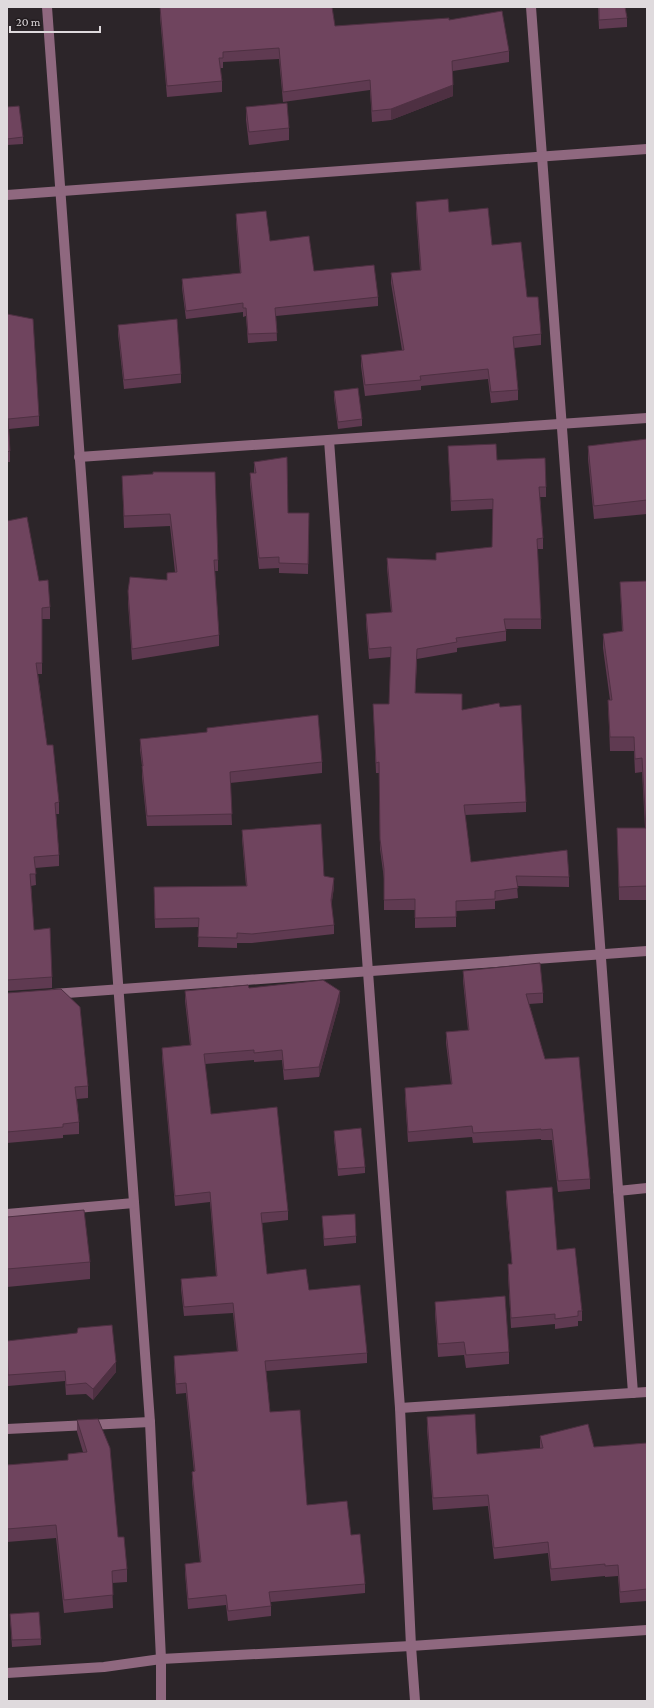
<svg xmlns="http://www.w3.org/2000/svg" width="654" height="1708" font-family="'Crimson Pro',serif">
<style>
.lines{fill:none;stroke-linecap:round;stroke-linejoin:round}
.minor{stroke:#8f687f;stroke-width:10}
.wall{fill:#5f3a51}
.shaded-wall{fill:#4e3042}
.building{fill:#6f445e;stroke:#4e3042}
</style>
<rect width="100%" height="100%" fill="#2c2529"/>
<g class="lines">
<g class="minor">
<path d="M47 7 150 1422 161 1659V1701"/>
<path d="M531 7 633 1393"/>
<path d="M7 195 647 149"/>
<path d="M329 440 400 1408 411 1646 415 1701"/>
<path d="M79 457 647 418"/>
<path d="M53 994 647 951"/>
<path d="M618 1191 647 1188"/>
<path d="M7 1214 134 1203"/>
<path d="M400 1408 647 1392"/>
<path d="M7 1429 150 1422"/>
<path d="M7 1673 104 1667 161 1659 411 1646 647 1630"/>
</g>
</g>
<g class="wall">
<path d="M160 7 335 26 449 20 509 51V62L453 71V96L391 120 372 122 370 90 283 102 279 59 223 62V68H220L222 81V92L167 97 160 17Z"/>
<path d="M598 7H625L627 18V27L599 29Z"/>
<path d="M7 107 23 137V144L7 145Z"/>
<path d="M246 107 289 128V140L249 145 246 120Z"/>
<path d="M416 202 449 212 492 245 527 297 541 334V345L514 348 518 390V400L491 403 488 379 421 386V390L365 396 361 366V355L402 350 391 283V273L420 270 416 213Z"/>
<path d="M236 214 270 241 314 271 378 297V306L276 316 277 341 248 343 246 316 243 317V312L186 319 182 288V279L240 273 236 223Z"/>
<path d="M7 314 39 416V426L9 429 10 451V462H7Z"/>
<path d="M118 325 181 374V383L124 389 118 334Z"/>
<path d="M334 391 362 419V426L338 429 334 398Z"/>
<path d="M647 439V514L594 519 588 459V446Z"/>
<path d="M448 446 497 460 546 487V497H540L543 538V549H537L541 619V629H506V641L457 648V652L417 659 415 693 462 710 526 802V812L465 815 471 862 569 877V887L517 886 518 898 495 901V909L456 911V927L415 928V910H384V879L380 849 379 773H376L373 704H389L391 657 369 659 366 624V614L391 612 387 568V558L436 560V553L492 547 493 509 451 511Z"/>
<path d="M254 462 288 513 309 523 308 574 279 573V568L259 569 250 484V473H254Z"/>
<path d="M153 474 218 560V571H215L219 635V646L132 660 128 603V591L167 580V573L175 572 170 526 124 528 122 476Z"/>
<path d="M7 521 39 581 50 607V619H42V674H38L47 745 59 802V814H56L59 855V866L35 868 36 885 31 886 34 930 52 977V988L7 991Z"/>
<path d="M647 581V900H619L617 828H645L642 772 635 773 634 751H610L608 700H610L603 648V634L622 631 620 582Z"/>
<path d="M140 739 322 762V773L230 783 232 825 147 826 142 777V766L140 750Z"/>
<path d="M242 830 324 876 334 887 331 906 334 925V934L252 943H237V948L198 947 199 927 155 928 154 897 246 886 242 839Z"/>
<path d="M463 971 543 993V1003L529 1004 545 1059 590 1179V1189L558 1192 552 1140H541V1139L473 1143 472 1137 408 1142 405 1098V1088L451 1084 446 1043V1032L468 1030 463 981Z"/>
<path d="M249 988 340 1001 319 1077 284 1080 282 1060 254 1062V1060L205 1064 211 1114 288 1211V1220L262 1223 267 1274 309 1290 367 1353V1363L266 1371 270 1412 307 1505 351 1535 365 1584V1593L271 1602V1616L228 1621 226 1605 188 1609 185 1573V1564L200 1562 192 1482V1472H194L186 1393 176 1394 174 1366V1356L237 1351 233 1313 184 1316 181 1289V1279L216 1276 210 1202 175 1206 162 1058V1048L190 1045 185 1001V991Z"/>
<path d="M7 993 88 1086V1098L77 1099 79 1122V1134L63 1135V1138L7 1143Z"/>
<path d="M334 1131 365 1167V1173L338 1176 334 1138Z"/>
<path d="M506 1191 557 1250 582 1311V1321H578V1326L555 1329V1324L511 1328 508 1274V1264H512L506 1201Z"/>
<path d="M322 1216 356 1236V1243L324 1246Z"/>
<path d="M7 1217 90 1262V1279L7 1287Z"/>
<path d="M435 1302 509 1352V1364L466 1368 464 1355 438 1357 435 1314Z"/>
<path d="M7 1341 116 1372 93 1400 86 1394 66 1395 65 1381 8 1386Z"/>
<path d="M427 1417 477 1454 540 1448V1436L594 1447 647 1443V1601L620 1603 618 1576 605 1577V1576L551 1581 548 1553 494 1559 488 1506 433 1510 427 1429Z"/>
<path d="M77 1420 118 1537 127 1569V1582L112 1583 113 1608 64 1613 56 1538 7 1542V1465L68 1460V1454L83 1452 77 1432Z"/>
<path d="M10 1614 41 1639V1645L12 1647Z"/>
</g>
<g class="shaded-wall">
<path d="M453 85V96L391 120V109Z"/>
<path d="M417 649V659L415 703V693Z"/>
<path d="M334 878V887L331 909V900Z"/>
<path d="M340 991V1001L319 1077V1067Z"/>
<path d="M116 1362V1372L93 1400V1389Z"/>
</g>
<g class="building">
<path d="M160 7H332L335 26 449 18V20L502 11 509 51 452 61 453 85 391 109 372 111 370 80 283 92 279 48 223 52V58H219L222 81 167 86Z"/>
<path d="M599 7H625L627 18 599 20Z"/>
<path d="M287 103 289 128 249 132 246 107Z"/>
<path d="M19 106 23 137 7 139V107Z"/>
<path d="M448 199 449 212 488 208 492 245 521 242 527 297H538L541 334 513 337 518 390 491 392 488 369 420 376 421 380 365 385 361 355 404 350 391 273 421 270 416 202Z"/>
<path d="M266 211 270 241 309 236 314 271 374 265 378 297 275 308 277 333 248 334 246 308H243V303L186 311 182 279 241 273 236 214Z"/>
<path d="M7 314 33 319 39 416 8 419 10 451 7 452Z"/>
<path d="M177 319 181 374 124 380 118 325Z"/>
<path d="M358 388 362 419 338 422 334 391Z"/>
<path d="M647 439V500L594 506 588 446Z"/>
<path d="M496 444 497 460 545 458 546 487H539L543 538 537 539 541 619H504L506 631 456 638 457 642 417 649 415 693 462 694V710L499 703 500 707 521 705 526 802 464 805 471 862 567 850 569 877 516 876 518 888 495 891V899L456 901V917L415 918V899L384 900V869L380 839 379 762 376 763 373 704H389L391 647 369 649 366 614 392 612 387 558 436 560V553L492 547 493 499 451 501 448 446Z"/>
<path d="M287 457 288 513H309L308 564 279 563V557L259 558 250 473H256L254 462Z"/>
<path d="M153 472H215L218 560H214L219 635 132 649 128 591 130 577 167 580V573L177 572 170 514 124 516 122 476 153 474Z"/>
<path d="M27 517 39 581 48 580 50 607 42 608V663H36L47 745H53L59 802 55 803 59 855 34 857 36 874H30L34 930 50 928 52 977 7 980V521Z"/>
<path d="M647 581V886L619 887 617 828H646L642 758 635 759 634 737H610L608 700H612L603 634 623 631 620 582Z"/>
<path d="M318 715 322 762 230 772 232 814 147 816 142 766H143L140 739 207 732V728Z"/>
<path d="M321 824 324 876 334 878 331 900 334 925 252 934 237 933V938L198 937 199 918 155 919 154 887 247 886 242 830Z"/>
<path d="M540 963 543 993 526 994 545 1059 579 1057 590 1179 558 1181 552 1129 541 1130V1129L473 1133 472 1126 408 1132 405 1088 452 1084 446 1032 469 1030 463 971Z"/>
<path d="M323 980 340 991 319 1067 284 1070 282 1050 254 1053V1050L204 1054 211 1114 277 1107 288 1211 261 1213 267 1274 306 1269 309 1290 360 1285 367 1353 265 1361 270 1412 300 1410 307 1505 347 1501 351 1535 360 1534 365 1584 269 1592 271 1606 228 1611 226 1595 188 1599 185 1564 201 1562 192 1472 195 1471 186 1383 176 1384 174 1356 238 1351 233 1303 184 1307 181 1279 217 1276 210 1192 175 1196 162 1048 191 1045 185 991 248 985 249 988Z"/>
<path d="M61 989 80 1007 88 1086 75 1087 79 1122 63 1124V1127L7 1132V993Z"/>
<path d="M361 1128 365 1167 338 1169 334 1131Z"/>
<path d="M552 1187 557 1250 575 1248 582 1311H578V1316L555 1319V1314L511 1318 508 1264H512L506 1191Z"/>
<path d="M84 1210 90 1262 7 1269V1217Z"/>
<path d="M355 1214 356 1236 324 1239 322 1216Z"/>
<path d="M505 1296 509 1352 466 1355 464 1342 438 1344 435 1302Z"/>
<path d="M112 1325 116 1362 93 1389 86 1383 66 1385 65 1371 8 1375 7 1341 77 1333 78 1328Z"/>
<path d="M475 1414 477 1454 543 1448 540 1436 588 1424 594 1447 647 1443V1589L620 1592 618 1565 605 1566V1564L551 1569 548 1542 494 1548 488 1495 433 1498 427 1417Z"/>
<path d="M98 1419 110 1448 118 1537H124L127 1569 112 1571 113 1595 64 1600 56 1525 7 1529V1465L68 1460V1454L87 1452 77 1420Z"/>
<path d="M39 1612 41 1639 12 1640 10 1614Z"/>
</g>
<rect width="654" height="1708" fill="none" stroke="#dfdadd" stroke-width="16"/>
<path d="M10 26v6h90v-6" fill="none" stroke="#dfdadd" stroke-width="2"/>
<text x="16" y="26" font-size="12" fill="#dfdadd" stroke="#221c1f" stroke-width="3" paint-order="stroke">20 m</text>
</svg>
